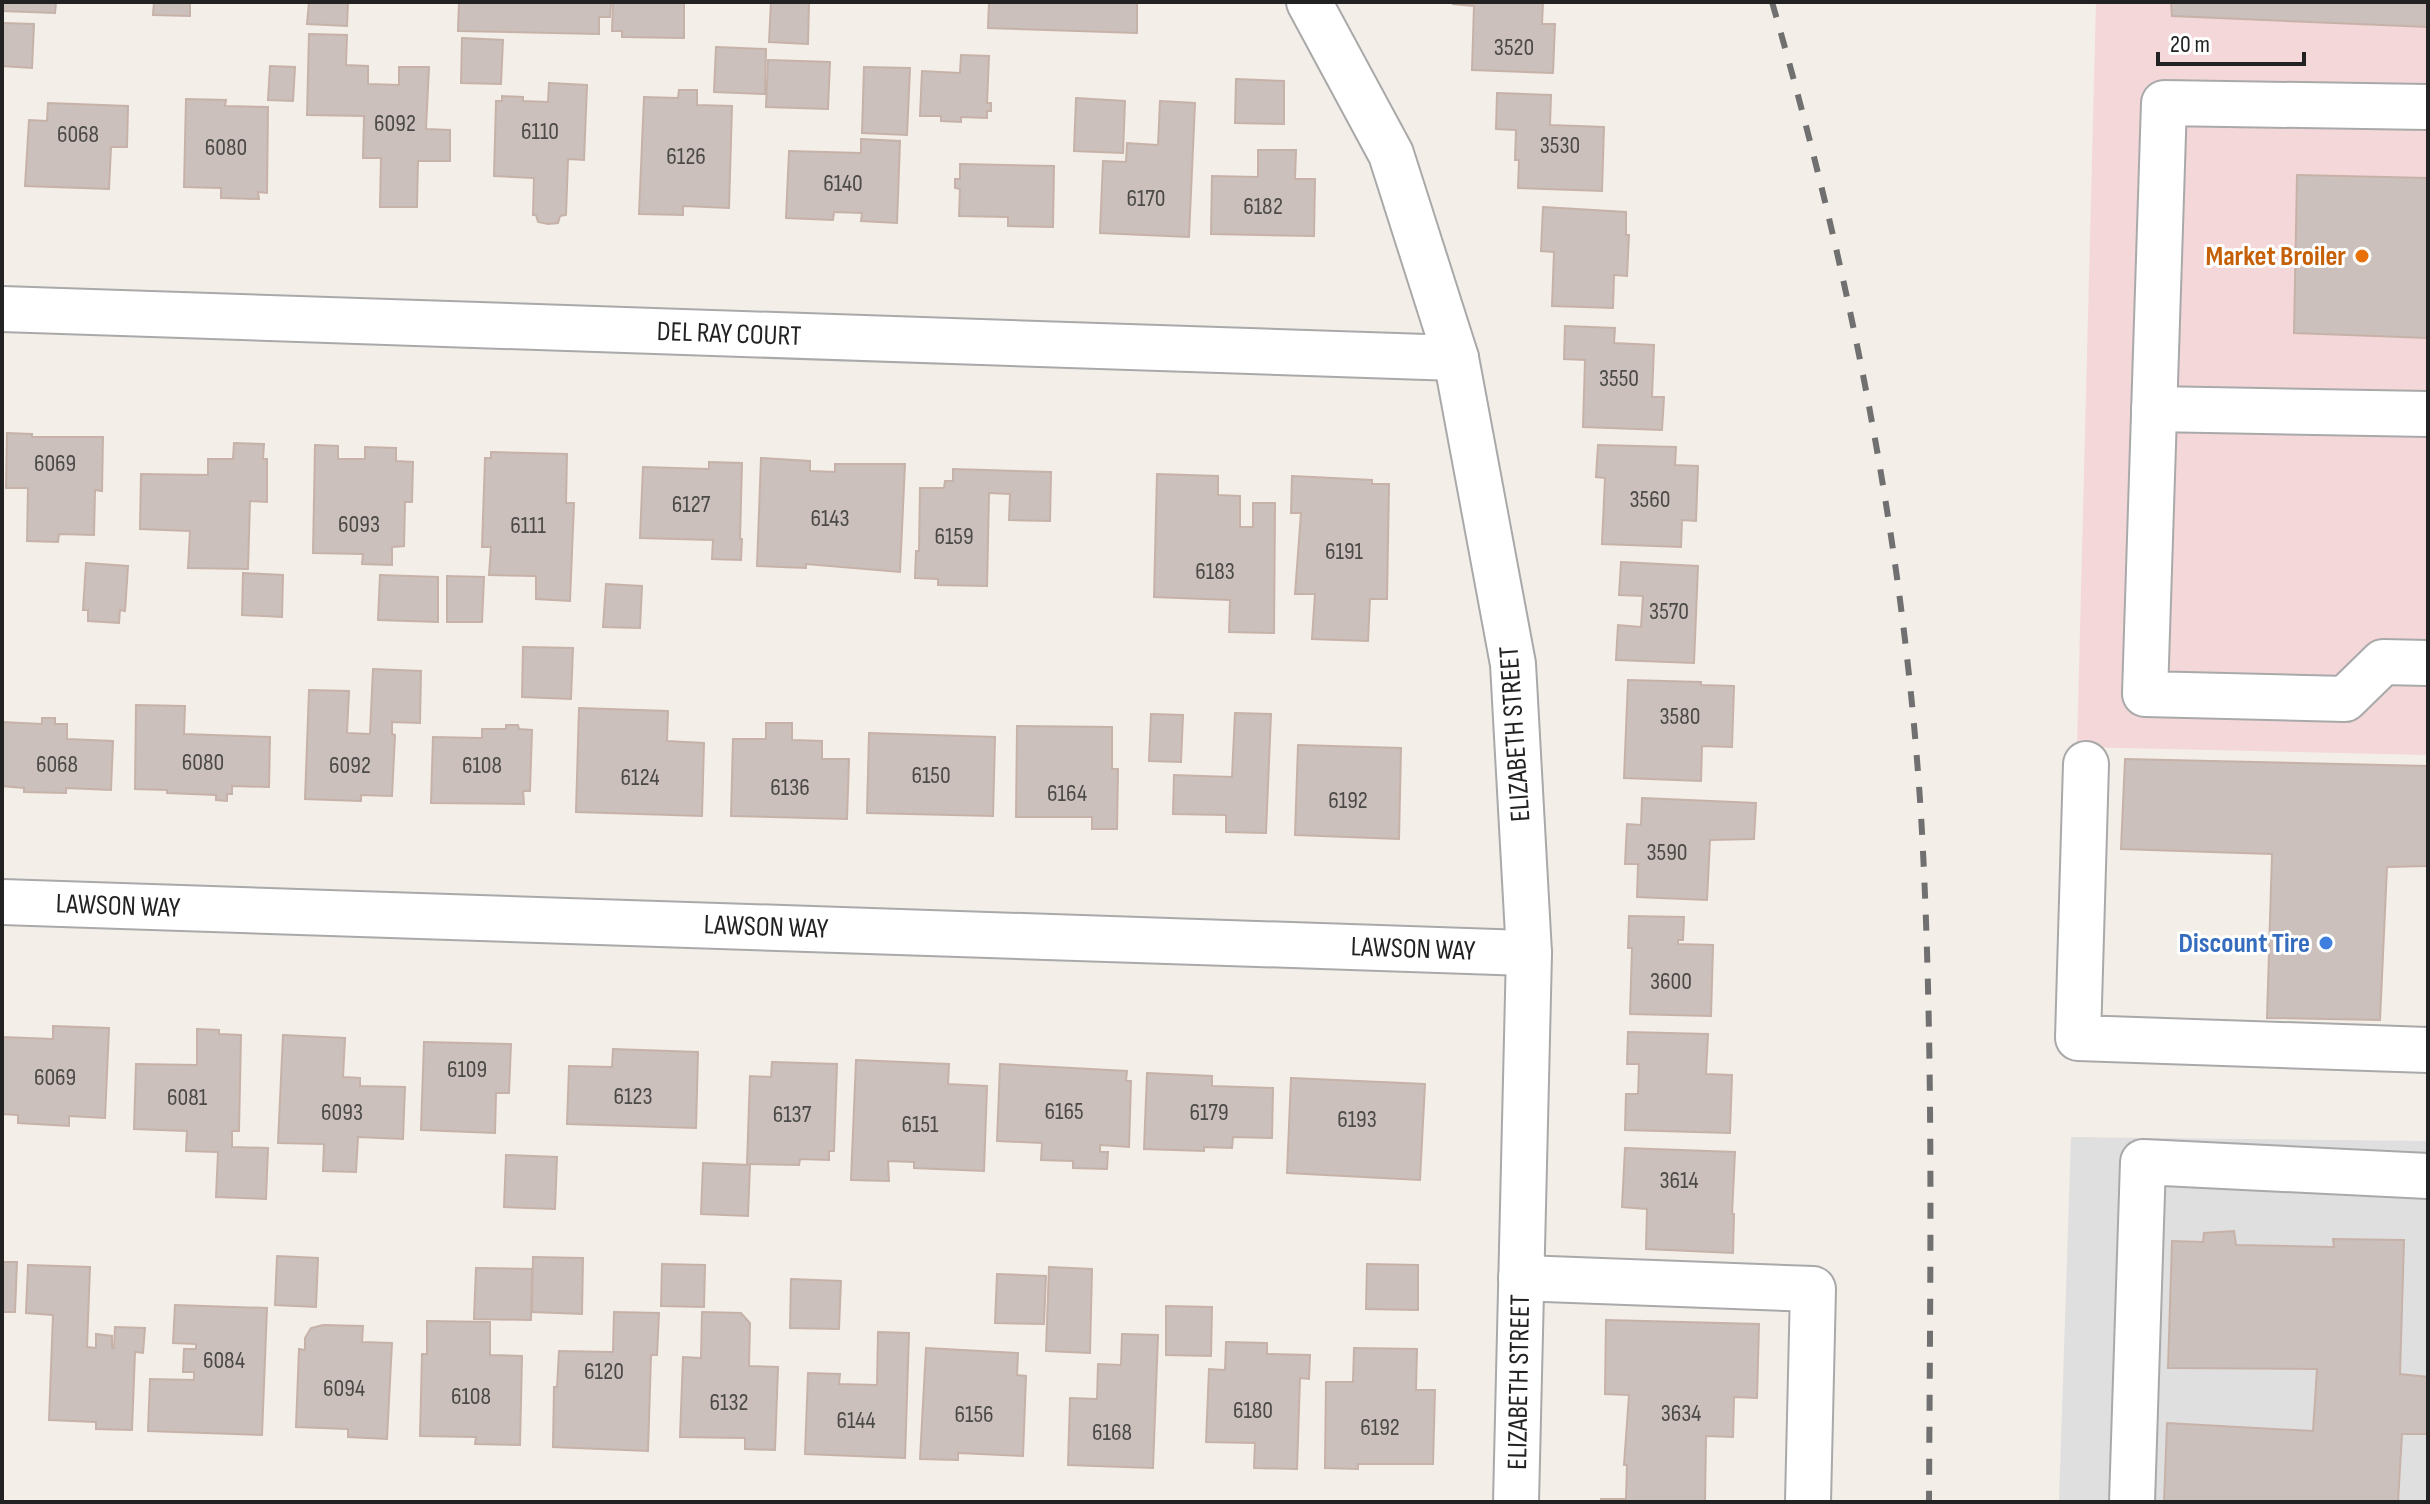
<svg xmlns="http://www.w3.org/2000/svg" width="2430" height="1504" font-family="'Sofia Sans Condensed',sans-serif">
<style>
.residential{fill:#e0dfdf}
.commercial{fill:#f4d7d9}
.building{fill:#cbc0bb;stroke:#c6b2a9;stroke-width:2}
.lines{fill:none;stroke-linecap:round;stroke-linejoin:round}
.minor-casing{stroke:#a9a9a9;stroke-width:48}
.minor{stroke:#fff;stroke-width:44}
.rail{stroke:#707070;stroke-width:6;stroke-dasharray:16 16;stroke-linecap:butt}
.food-dot{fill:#e8710a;stroke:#fff;stroke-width:3}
.shop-dot{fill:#3f7fe0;stroke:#fff;stroke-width:3}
.labels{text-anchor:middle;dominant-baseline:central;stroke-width:6;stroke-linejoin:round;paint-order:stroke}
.number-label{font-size:24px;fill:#4c4a48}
.food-label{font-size:28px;font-weight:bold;fill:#c56008;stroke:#fff;text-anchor:end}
.street-label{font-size:28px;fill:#222;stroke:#fff}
.shop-label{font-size:28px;font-weight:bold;fill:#366cbe;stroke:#fff;text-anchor:end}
</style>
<rect width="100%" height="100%" fill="#f3eee8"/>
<path class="residential" d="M2071 1137 2428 1141V1502H2059Z"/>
<path class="commercial" d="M2096 2H2428V755L2077 747Z"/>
<g class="building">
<path d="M2 2H56L55 13 2 11Z"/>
<path d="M154 2H190V16L153 15Z"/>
<path d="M309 2H348L347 26 307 24Z"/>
<path d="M459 2H611L610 17H599V34L458 31Z"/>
<path d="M613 2H684V38L622 37V31H612Z"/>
<path d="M771 2H809L808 44 769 42Z"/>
<path d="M989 2H1137V33L988 28Z"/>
<path d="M1453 2H1543L1542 24H1555L1553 73 1472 70 1474 6 1453 4Z"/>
<path d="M2171 2H2428V27L2172 16Z"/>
<path d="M2 23 34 24 32 68 2 66Z"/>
<path d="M309 34 347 35 346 65 368 66V84L399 85V67H429L426 129 450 130V161H418L417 207H380L381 158H363L364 116 307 115Z"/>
<path d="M462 38 503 40 501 84 461 83Z"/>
<path d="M716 47 766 49 765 94 714 92Z"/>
<path d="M961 55 989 56 987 103H991V111H987V118L961 117V122L941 121V116H920L922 71 960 73Z"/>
<path d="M768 60 830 62 828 109 766 107Z"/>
<path d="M270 66 295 67 293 101 268 100Z"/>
<path d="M864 67 910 68 907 135 862 133Z"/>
<path d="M1236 79 1284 81V124L1235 123Z"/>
<path d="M549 83 587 85 584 160 568 159 566 215 560 216 558 223 548 224 538 222 536 215H533L534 178 494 176 496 101H502V96L523 97V101L548 102Z"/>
<path d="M679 90H697V105L732 106 729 208 683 206V215L639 214 644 97 678 98Z"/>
<path d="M1497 93 1551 95 1550 125 1604 127 1602 191 1518 188 1519 160H1515L1516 130 1496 129Z"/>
<path d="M1076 98 1125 101 1123 153 1074 151Z"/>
<path d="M186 99 226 100 225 106 268 107 267 193 258 192 259 199 221 198V188L184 187Z"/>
<path d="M1160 101 1195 103 1189 237 1100 233 1103 161 1126 162 1127 143 1158 145Z"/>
<path d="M48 103 128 106 127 147H111L109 189 25 186 29 120 47 121Z"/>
<path d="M861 139 900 141 897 223 861 221 862 213 834 212 833 220 786 218 789 151 861 153Z"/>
<path d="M1258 150H1296L1295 179H1315L1314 236 1211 234 1212 176 1258 177Z"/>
<path d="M960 164 1054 166 1053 227 1008 226V217L959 216 960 189 955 188V179H960Z"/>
<path d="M2297 175 2428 178V338L2294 333Z"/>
<path d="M1543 207 1626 212V235H1629L1627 276 1614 275 1613 308 1552 306 1554 252 1541 251Z"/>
<path d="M1565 326 1615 328 1614 343 1654 345 1652 397H1664L1662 430 1583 427 1585 360 1564 359Z"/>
<path d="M7 433 32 434V437H103L102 491 95 490 94 535 59 534 58 542 27 541 28 488H6Z"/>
<path d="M234 443 264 444 263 459H267V502L250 501 248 569 188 568 190 531 140 529 141 474 208 475V459H233Z"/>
<path d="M315 445 338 446V459H365V447L396 448V461L413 462 412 502H405L404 546 392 547V565L362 564 363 554 313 553Z"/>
<path d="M1598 445 1676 447 1675 465 1698 466 1696 521 1682 520 1681 547 1602 544 1605 478 1596 477Z"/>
<path d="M491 452 567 454 566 503H574L570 601 536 599V576L489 575 491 547H482L485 458H491Z"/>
<path d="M761 458 810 461V471L835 472V464H905L900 572 806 564V568L757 566Z"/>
<path d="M709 462 742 463 740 539H742L741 560 712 559 713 540 640 538 643 467 709 469Z"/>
<path d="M953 469 1051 472 1050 521 1009 520 1010 494 989 493 987 586 938 585V579L915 578 916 551H919L920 488H944L945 481H953Z"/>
<path d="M1157 474 1218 476V495L1240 496V527H1253V503H1275L1274 633 1229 632 1230 600 1154 597Z"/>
<path d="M1292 476 1372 480V484H1389L1387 599H1370L1368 641 1312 639 1315 594H1295L1301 513H1291Z"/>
<path d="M1621 562 1698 566 1694 663 1616 660 1618 625 1641 627 1643 596 1619 595Z"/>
<path d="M86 563 128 566 125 611 120 610 119 623 88 621V610H83Z"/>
<path d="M243 573 283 575 282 617 242 615Z"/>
<path d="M380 575 438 577V622L378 620Z"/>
<path d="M447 576 484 577 482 622H447Z"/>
<path d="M606 584 642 586 640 628 603 627Z"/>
<path d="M523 647 573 648 571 699 522 697Z"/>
<path d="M373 669 421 671 420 723 392 722V734L395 735 392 796 361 795V801L305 799 309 690 349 691 347 733 370 734Z"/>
<path d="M1628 680 1701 682V685L1734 686 1732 747 1702 746 1701 781 1624 778Z"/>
<path d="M136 705 185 706 184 734 270 737 269 787 232 786V794H227V801L216 800V795L167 793V790L135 789Z"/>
<path d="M579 708 668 711 667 741 704 743 702 816 576 812Z"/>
<path d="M1235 713 1271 714 1266 833 1226 832V815L1173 814 1174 775 1232 777Z"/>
<path d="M1151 714 1183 715 1181 762 1149 761Z"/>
<path d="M42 718H55V724H67V739L113 741 111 790 66 788V793L24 792V788L2 786V722L42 724Z"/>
<path d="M766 723H792V740L822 741V759H849L847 819 731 816 733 739H766Z"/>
<path d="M506 725H518L519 729 532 730 530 791H523L524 804 431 803 433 737 482 738V729H506Z"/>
<path d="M1017 726 1112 727V769H1118L1117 829H1092V817H1016Z"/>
<path d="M869 733 995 737 993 816 867 813Z"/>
<path d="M1298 745 1401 748 1399 839 1295 835Z"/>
<path d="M2125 759 2428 766V866L2387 867 2380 1020 2267 1018 2272 854 2121 849Z"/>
<path d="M1642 798 1756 803 1754 839 1710 840 1707 900 1637 897 1638 864H1625L1627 824 1641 825Z"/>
<path d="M1629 916 1684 917 1683 940H1678V944L1713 945 1711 1016 1630 1014 1632 948H1628Z"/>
<path d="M53 1026 109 1028 105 1118 69 1116V1126L18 1123V1115L2 1114V1037L53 1039Z"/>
<path d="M197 1029 219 1030V1034L241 1035 239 1131H232V1147L268 1148 266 1199 216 1197 218 1152 186 1151 187 1131 134 1129 136 1064 197 1065Z"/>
<path d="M1628 1032 1708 1034 1706 1074 1732 1075 1730 1133 1625 1130 1626 1094H1638L1639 1064H1627Z"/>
<path d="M283 1035 345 1038 343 1077 360 1078V1086L405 1087 403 1139 358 1137 356 1172 323 1171 324 1144 278 1143Z"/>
<path d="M424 1042 511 1044 509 1093H496L495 1133 421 1130Z"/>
<path d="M613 1049 698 1052 696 1128 567 1124 569 1066 612 1067Z"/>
<path d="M856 1060 949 1064 948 1084 987 1086 984 1171 914 1168V1162L888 1161 889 1181 851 1180Z"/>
<path d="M772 1062 837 1064 834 1151H829V1160L800 1159 799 1165 747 1164 750 1076 771 1077Z"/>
<path d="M1000 1064 1127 1071 1126 1081H1131L1129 1147 1100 1145V1152H1108L1107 1169 1073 1168V1161L1041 1160 1042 1143 997 1141Z"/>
<path d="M1147 1073 1212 1076V1086L1273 1088 1272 1138 1233 1137 1232 1148 1204 1147V1151L1144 1149Z"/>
<path d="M1291 1078 1425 1084 1420 1180 1287 1173Z"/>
<path d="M1625 1148 1735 1152 1732 1214H1734L1733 1253 1646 1249 1647 1209 1622 1207Z"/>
<path d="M506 1155 557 1157 555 1209 504 1207Z"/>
<path d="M703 1163 750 1165 748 1216 701 1214Z"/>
<path d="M2234 1231 2236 1245 2334 1247 2333 1239 2404 1240 2400 1374 2428 1377V1434H2402L2398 1502H2164L2167 1423 2313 1431 2317 1369 2168 1368 2172 1241 2203 1242 2204 1233Z"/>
<path d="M277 1256 318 1258 316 1307 275 1305Z"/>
<path d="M533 1257 583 1258 582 1314 532 1312Z"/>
<path d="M2 1262H17L15 1312H2Z"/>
<path d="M662 1264 705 1265 704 1307 661 1306Z"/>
<path d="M1367 1264 1418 1265V1310L1366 1309Z"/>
<path d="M28 1265 90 1267 87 1347 96 1348V1334L112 1336V1348H114L115 1327 145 1328 143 1353 135 1352 132 1430 96 1429V1422L49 1420 53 1315 26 1313Z"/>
<path d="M1049 1267 1092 1269 1090 1353 1046 1351Z"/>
<path d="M476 1268 532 1269 531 1320 474 1319Z"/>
<path d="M997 1274 1046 1276 1044 1324 995 1323Z"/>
<path d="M791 1279 841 1281 839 1329 790 1328Z"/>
<path d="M175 1305 267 1308 262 1435 148 1431 150 1379 194 1380V1372H183L184 1349H196V1344L173 1343Z"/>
<path d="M1166 1306 1212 1307 1211 1356 1166 1355Z"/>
<path d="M614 1312 659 1313 657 1355H651L648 1451 553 1447 554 1387H557L559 1351 613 1352Z"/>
<path d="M702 1312 741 1313 750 1323 749 1366 778 1367 775 1450 745 1449V1438L680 1437 683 1357 701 1358Z"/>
<path d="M1606 1320 1759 1324 1757 1398 1734 1397 1733 1437 1706 1436 1705 1501 1753 1502H1601V1499H1626L1627 1465H1624L1629 1395 1605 1394Z"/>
<path d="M427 1321 490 1322V1355L522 1356 520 1445 475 1444 476 1437 420 1436 422 1354H427Z"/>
<path d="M323 1325 363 1326 362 1342 392 1343 387 1439 348 1437V1429L296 1427 299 1349 305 1350V1338L311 1328Z"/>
<path d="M878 1332 909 1333 905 1458 805 1454 808 1373 840 1374 839 1384 877 1385Z"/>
<path d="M1122 1334 1158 1335 1153 1468 1068 1465 1070 1398 1097 1399 1098 1364 1121 1365Z"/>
<path d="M1226 1342 1267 1343V1354L1310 1355 1309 1379 1300 1378 1297 1469 1254 1468 1255 1443 1206 1442 1209 1369 1225 1370Z"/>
<path d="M926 1348 1018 1353 1017 1375 1026 1376 1023 1456 958 1453V1460L920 1459Z"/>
<path d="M1354 1348 1417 1349 1416 1390H1435L1433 1464H1358V1469L1325 1468 1326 1382H1353Z"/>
</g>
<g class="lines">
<g class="minor-casing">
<g id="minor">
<path d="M1309 2 1391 154 1456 358 1513 664 1529 953 1516 1502"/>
<path d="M2428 107 2164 103 2145 694 2345 699 2383 662 2428 663"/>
<path d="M2 309 1456 358"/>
<path d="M2154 409 2428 414"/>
<path d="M2086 764 2078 1038 2428 1050"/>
<path d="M2 902 1529 953"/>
<path d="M1521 1278 1813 1289 1808 1502"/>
<path d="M2132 1502 2143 1162 2428 1176"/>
</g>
</g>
<use href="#minor" class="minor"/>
<path class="rail" d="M1772 2C1850 272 1906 551 1922 832 1934 1055 1930 1279 1929 1502"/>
</g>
<circle class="food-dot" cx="2362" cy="256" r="8"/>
<circle class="shop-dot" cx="2326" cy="943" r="8"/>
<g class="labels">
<g class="number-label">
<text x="1514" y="47">3520</text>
<text x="395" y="123">6092</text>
<text x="540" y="131">6110</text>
<text x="78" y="134">6068</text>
<text x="1560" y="145">3530</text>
<text x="226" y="147">6080</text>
<text x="686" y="156">6126</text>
<text x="843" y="183">6140</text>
<text x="1146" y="198">6170</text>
<text x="1263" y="206">6182</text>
<text x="1619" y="378">3550</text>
<text x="55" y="463">6069</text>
<text x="1650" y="499">3560</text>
<text x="691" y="504">6127</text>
<text x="830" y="518">6143</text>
<text x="359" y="524">6093</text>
<text x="528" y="525">6111</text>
<text x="954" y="536">6159</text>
<text x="1344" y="551">6191</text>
<text x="1215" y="571">6183</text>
<text x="1669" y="611">3570</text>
<text x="1680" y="716">3580</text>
<text x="203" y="762">6080</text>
<text x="57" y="764">6068</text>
<text x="350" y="765">6092</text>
<text x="482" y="765">6108</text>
<text x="931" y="775">6150</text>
<text x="640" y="777">6124</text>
<text x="790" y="787">6136</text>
<text x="1067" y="793">6164</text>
<text x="1348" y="800">6192</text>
<text x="1667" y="852">3590</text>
<text x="1671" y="981">3600</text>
<text x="467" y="1069">6109</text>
<text x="55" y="1077">6069</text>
<text x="633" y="1096">6123</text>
<text x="187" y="1097">6081</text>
<text x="1064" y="1111">6165</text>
<text x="342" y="1112">6093</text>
<text x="1209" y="1112">6179</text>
<text x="792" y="1114">6137</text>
<text x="1357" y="1119">6193</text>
<text x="920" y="1124">6151</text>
<text x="1679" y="1180">3614</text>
<text x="224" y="1360">6084</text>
<text x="604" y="1371">6120</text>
<text x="344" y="1388">6094</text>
<text x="471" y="1396">6108</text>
<text x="729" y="1402">6132</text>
<text x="1253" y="1410">6180</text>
<text x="1681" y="1413">3634</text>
<text x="974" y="1414">6156</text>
<text x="856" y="1420">6144</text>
<text x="1380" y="1427">6192</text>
<text x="1112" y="1432">6168</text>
</g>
<g class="food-label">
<text x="2346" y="256">Market Broiler</text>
</g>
<g class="street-label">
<text transform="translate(729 334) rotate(2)">DEL RAY COURT</text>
<text transform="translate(1515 734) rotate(-94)">ELIZABETH STREET</text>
<text transform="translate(118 906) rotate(2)">LAWSON WAY</text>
<text transform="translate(766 927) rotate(2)">LAWSON WAY</text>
<text transform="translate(1413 949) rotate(2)">LAWSON WAY</text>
<text transform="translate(1519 1382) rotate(-89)">ELIZABETH STREET</text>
</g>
<g class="shop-label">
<text x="2310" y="943">Discount Tire</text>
</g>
</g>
<rect width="2430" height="1504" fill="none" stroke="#222222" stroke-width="8"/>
<path d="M2158 52v12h146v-12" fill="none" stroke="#222222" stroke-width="4"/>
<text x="2170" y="52" font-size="24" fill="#222222" stroke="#ffffff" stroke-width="6" paint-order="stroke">20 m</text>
</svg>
